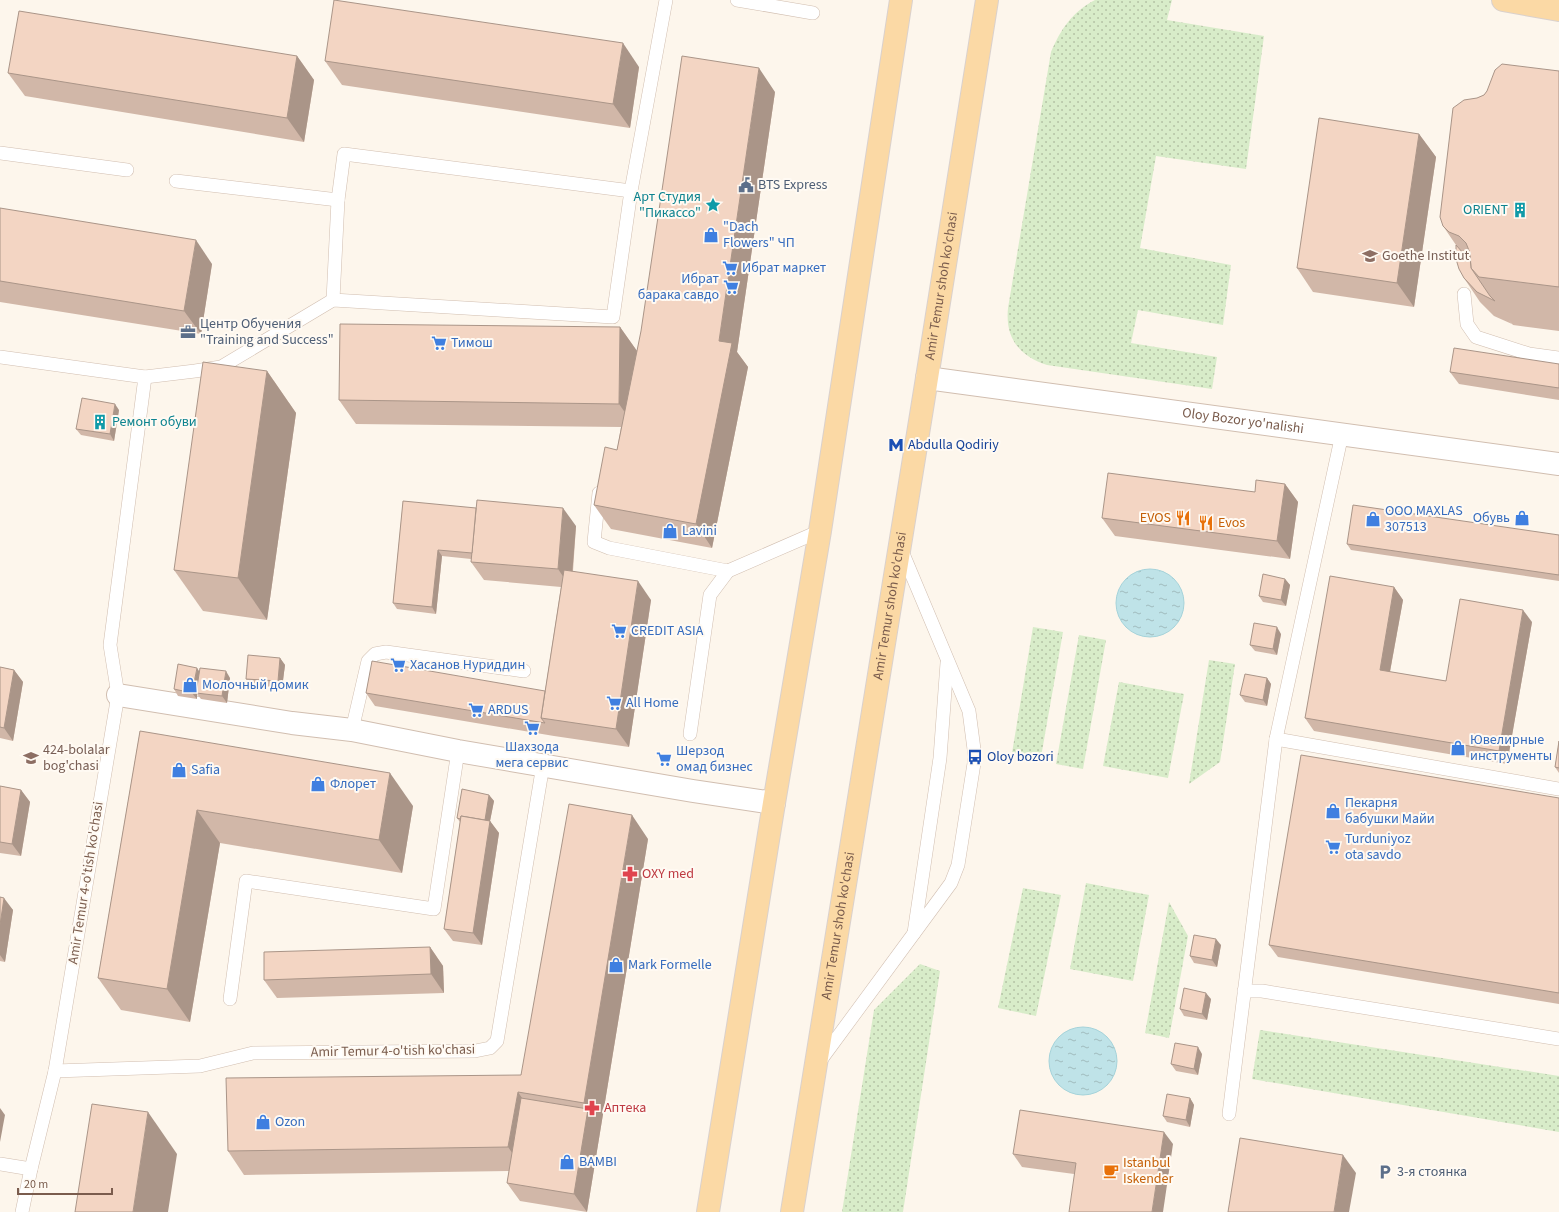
<svg xmlns="http://www.w3.org/2000/svg" width="1559" height="1212" font-family="'Source Sans 3',sans-serif">
<style>
.grass{fill:url(#grass-dots)}
.water{fill:url(#water-ripples);stroke:#a5d3da}
.lines{fill:none;stroke-linecap:round;stroke-linejoin:round}
.lane-casing{stroke:#d1beb0;stroke-width:14}
.street-casing{stroke:#d1beb0;stroke-width:24}
.primary-casing{stroke:#dad1cd;stroke-width:24}
.lane{stroke:#fff;stroke-width:13}
.street{stroke:#fff;stroke-width:22}
.primary{stroke:#fbd9a5;stroke-width:22}
.wall{fill:#d1b7a8}
.shaded-wall{fill:#aa9588}
.building{fill:#f3d5c3;stroke:#aa9588}
.labels{text-anchor:middle;dominant-baseline:central;stroke-width:4;stroke-linejoin:round;paint-order:stroke}
.service-label{font-size:14px;fill:#4e5e75;stroke:#fffaf3;text-anchor:start}
.culture-label{font-size:14px;fill:#0d838f;stroke:#fffaf3;text-anchor:end}
.shop-label{font-size:14px;fill:#366cbe;stroke:#fffaf3;text-anchor:start}
.education-label{font-size:14px;fill:#785e54;stroke:#fffaf3;text-anchor:start}
.street-label{font-size:14px;fill:#7a5c4d;stroke:#fffaf3}
.transit-label{font-size:14px;fill:#164399;stroke:#fffaf3;text-anchor:start}
.food-label{font-size:14px;fill:#c56008;stroke:#fffaf3;text-anchor:start}
.health-label{font-size:14px;fill:#be3a42;stroke:#fffaf3;text-anchor:start}
</style>
<defs>
<pattern id="grass-dots" width="8" height="8" patternUnits="userSpaceOnUse"><rect width="8" height="8" fill="#d8ecc9"/><path d="M2 2h.1M6 6h.1" fill="none" stroke="#b4c2a5" stroke-width="1.8" stroke-linecap="round"/></pattern>
<pattern id="water-ripples" width="26" height="14" patternUnits="userSpaceOnUse"><rect width="26" height="14" fill="#bfe3e8"/><path d="M2 4q2-2 4 0t4 0M15 11q2-2 4 0t4 0" fill="none" stroke="#a0bbbe"/></pattern>
</defs>
<rect width="100%" height="100%" fill="#fdf6ec"/>
<g class="grass">
<path d="M1095 0H1172L1167 20 1264 36 1246 169 1156 156 1140 248 1231 265 1223 325 1138 310 1131 343 1217 357 1212 389 1047 365C1019 356 1005 338 1008 308L1051 52C1061 29 1072 12 1095 0Z"/>
<path d="M1033 627 1063 632 1041 757 1012 753Z"/>
<path d="M1079 635 1106 640 1083 769 1056 764Z"/>
<path d="M1209 660 1235 664 1220 762 1189 784Z"/>
<path d="M1119 682 1184 694 1168 778 1103 766Z"/>
<path d="M1086 883 1149 895 1133 981 1070 969Z"/>
<path d="M1023 888 1061 895 1036 1016 998 1008Z"/>
<path d="M1169 902 1188 936 1169 1038 1145 1033Z"/>
<path d="M920 964 940 971 903 1212H842L874 1010Z"/>
<path d="M1260 1030 1559 1076V1132L1252 1079Z"/>
</g>
<g class="water">
<circle cx="1150" cy="603" r="34"/>
<circle cx="1083" cy="1061" r="34"/>
</g>
<g class="lines">
<g class="lane-casing">
<g id="lane">
<path d="M737 0 813 13"/>
<path d="M0 153 127 170"/>
<path d="M176 181 338 200"/>
<path d="M1464 294 1467 324 1476 337 1529 354 1559 358"/>
<path d="M333 300 338 200 344 154 631 191"/>
<path d="M0 357 145 377 110 645 118 695 55 1071 31 1169 22 1212"/>
<path d="M145 377 195 371 221 367 333 300 613 317 631 191 666 0"/>
<path d="M599 493 594 542 609 548 728 571 820 531"/>
<path d="M352 730 368 661 375 654 386 652 524 671"/>
<path d="M690 734 710 595 728 571"/>
<path d="M1276 739 1559 789"/>
<path d="M914 933 940 758 947 663"/>
<path d="M1244 991H1262L1559 1039"/>
<path d="M230 999 246 881 434 909 458 751"/>
<path d="M820 1061 951 883 958 865 975 757 969 711 901 549"/>
<path d="M55 1071 200 1066 253 1053 475 1051 490 1048 497 1041 543 765"/>
<path d="M1229 1114 1276 739 1342 434"/>
<path d="M0 1164 31 1169"/>
</g>
</g>
<g class="street-casing">
<g id="street">
<path id="s1" d="M927 378 1559 464"/>
<path d="M118 695 292 723 352 730 458 751 693 791 774 803"/>
</g>
</g>
<g class="primary-casing">
<g id="primary">
<path d="M1503 0 1559 10"/>
<path d="M708 1212 774 803 820 531 901 0"/>
<path id="s2" d="M792 1212 927 378 987 0"/>
</g>
</g>
<use href="#lane" class="lane"/>
<use href="#street" class="street"/>
<use href="#primary" class="primary"/>
</g>
<g class="wall">
<path d="M297 56 314 80 304 142 25 96 8 73Z"/>
<path d="M325 61 639 67 630 128 342 85Z"/>
<path d="M1559 71V331L1513 325 1507 318 1512 324 1494 316 1480 302 1464 278 1456 245 1443 226 1477 98 1484 95 1487 91Z"/>
<path d="M775 92 737 352 748 367 712 548 611 529 594 505 617 450 621 427 356 424 339 400 620 327 637 351V353Z"/>
<path d="M1419 134 1436 157 1414 307 1313 292 1297 268Z"/>
<path d="M0 208 212 264 201 334 0 302Z"/>
<path d="M1559 364V400L1459 384 1450 372Z"/>
<path d="M267 371 296 413 267 620 203 611 174 570Z"/>
<path d="M119 410 114 441 81 435 76 429Z"/>
<path d="M1285 484 1298 502 1290 559 1115 536 1102 518 1255 492Z"/>
<path d="M403 501 576 526 573 571 651 600 629 747 554 736 375 706 366 693 545 691 561 587 484 580 471 562V559L442 556 436 614 397 609 393 603Z"/>
<path d="M1559 535V581L1351 550 1347 544Z"/>
<path d="M1285 579 1290 585 1286 606 1263 602 1259 596Z"/>
<path d="M1394 587 1403 600 1390 672 1446 681 1532 622 1507 764 1314 731 1305 718Z"/>
<path d="M1281 634 1277 655 1255 651 1250 645Z"/>
<path d="M280 658 285 665 282 688 251 685 246 679Z"/>
<path d="M0 667 14 670 23 682 13 741 0 738Z"/>
<path d="M199 672 230 678 227 703 201 699 197 694V699L178 696 174 689Z"/>
<path d="M1267 678 1271 684 1267 706 1245 702 1240 695Z"/>
<path d="M140 731 413 806 402 873 220 843 190 1022 121 1010 98 978Z"/>
<path d="M1559 741V773L1555 767Z"/>
<path d="M0 786 21 790 30 802 21 856 0 853Z"/>
<path d="M489 795 494 801 490 821 499 833 482 945 453 941 444 929 460 822 457 818Z"/>
<path d="M1559 798V1004L1278 957 1269 945Z"/>
<path d="M648 839 587 1212 520 1201 507 1183 509 1171 244 1175 228 1151 521 1075Z"/>
<path d="M0 897 13 910 5 962 0 961Z"/>
<path d="M1221 945 1217 967 1194 963 1190 956Z"/>
<path d="M430 947 443 966 444 993 277 998 264 980Z"/>
<path d="M1211 999 1207 1020 1184 1016 1180 1009Z"/>
<path d="M1202 1054 1198 1075 1176 1071 1171 1064Z"/>
<path d="M1190 1098 1194 1105 1190 1127 1167 1122 1163 1116Z"/>
<path d="M1173 1144 1074 1174 1022 1167 1013 1154Z"/>
</g>
<g class="shaded-wall">
<path d="M623 43 639 67 630 128 613 104Z"/>
<path d="M297 56 314 80 304 142 287 118Z"/>
<path d="M759 68 775 92 737 352 748 367 712 548 696 524 719 341Z"/>
<path d="M1419 134 1436 157 1414 307 1397 283Z"/>
<path d="M196 240 212 264 201 334 184 311Z"/>
<path d="M620 327 637 351 636 428 619 404Z"/>
<path d="M267 371 296 413 267 620 238 578Z"/>
<path d="M115 404 119 410 114 441 110 434Z"/>
<path d="M1285 484 1298 502 1290 559 1277 541Z"/>
<path d="M563 508 576 526 571 588 558 569Z"/>
<path d="M438 550 442 556 436 614 432 607Z"/>
<path d="M1285 579 1290 585 1286 606 1281 600Z"/>
<path d="M638 581 651 600 629 747 616 729Z"/>
<path d="M1394 587 1403 600 1388 682 1380 670Z"/>
<path d="M1523 610 1532 622 1507 764 1499 751Z"/>
<path d="M1277 627 1281 634 1277 655 1273 649Z"/>
<path d="M280 658 285 665 282 688 278 681Z"/>
<path d="M197 668 201 674 196 693 197 694V699L192 693Z"/>
<path d="M14 670 23 682 13 741 4 728Z"/>
<path d="M226 671 230 678 227 703 222 696Z"/>
<path d="M1267 678 1271 684 1267 706 1263 700Z"/>
<path d="M390 773 413 806 402 873 379 840Z"/>
<path d="M21 790 30 802 21 856 12 844Z"/>
<path d="M489 795 494 801 490 821 499 833 482 945 473 933 484 823Z"/>
<path d="M197 810 220 843 190 1022 167 989Z"/>
<path d="M632 815 648 839 587 1212 574 1194 588 1109 584 1103Z"/>
<path d="M4 898 13 910 5 962 0 955V925Z"/>
<path d="M1216 939 1221 945 1217 967 1212 960Z"/>
<path d="M430 947 443 966 444 993 431 974Z"/>
<path d="M1206 993 1211 999 1207 1020 1202 1014Z"/>
<path d="M1198 1047 1202 1054 1198 1075 1194 1069Z"/>
<path d="M518 1092 534 1116 525 1171 508 1147Z"/>
<path d="M1190 1098 1194 1105 1190 1127 1186 1120Z"/>
<path d="M0 1108 5 1115 0 1142Z"/>
<path d="M148 1112 177 1154 168 1212H133Z"/>
<path d="M1164 1132 1173 1144 1163 1212H1152Z"/>
<path d="M1343 1155 1356 1173 1349 1212H1334Z"/>
</g>
<g class="building">
<path d="M334 0 623 43 613 104 325 61Z"/>
<path d="M19 11 297 56 287 118 8 73Z"/>
<path d="M682 56 759 68 719 341 732 343 696 524 594 505 605 447 617 450 641 331Z"/>
<path d="M1502 64 1559 71V287L1479 277 1471 268 1470 253 1466 243 1459 236 1449 232 1443 226 1440 217 1453 108 1464 100 1477 98 1484 95 1487 91 1495 70Z"/>
<path d="M1319 118 1419 134 1397 283 1297 268Z"/>
<path d="M0 208 196 240 184 311 0 281Z"/>
<path d="M1456 245 1463 253 1470 257 1471 268 1490 296 1495 301 1477 292 1464 278 1459 269 1456 259Z"/>
<path d="M340 324 620 327 619 404 339 400Z"/>
<path d="M1454 348 1559 364V388L1450 372Z"/>
<path d="M203 362 267 371 238 578 174 570Z"/>
<path d="M82 398 115 404 110 434 76 429Z"/>
<path d="M1108 473 1255 492 1256 480 1285 484 1277 541 1102 518Z"/>
<path d="M477 500 563 508 558 569 471 562Z"/>
<path d="M403 501 476 508 472 553 438 550 432 607 393 603Z"/>
<path d="M1353 505 1559 535V575L1347 544Z"/>
<path d="M564 570 638 581 616 729 541 718Z"/>
<path d="M1263 574 1285 579 1281 600 1259 596Z"/>
<path d="M1330 576 1394 587 1380 670 1446 681 1460 599 1523 610 1499 751 1305 718Z"/>
<path d="M1254 623 1277 627 1273 649 1250 645Z"/>
<path d="M248 655 280 658 278 681 246 679Z"/>
<path d="M372 661 545 691 541 718 545 723 366 693Z"/>
<path d="M178 664 197 668 192 693 174 689Z"/>
<path d="M0 667 14 670 4 728 0 727Z"/>
<path d="M200 668 226 671 222 696 196 693Z"/>
<path d="M1245 674 1267 678 1263 700 1240 695Z"/>
<path d="M140 731 390 773 379 840 197 810 167 989 98 978Z"/>
<path d="M1559 741V768L1555 767Z"/>
<path d="M1301 755 1559 798V993L1269 945Z"/>
<path d="M0 786 21 790 12 844 0 842Z"/>
<path d="M462 789 489 795 485 820 461 816 460 819 457 818Z"/>
<path d="M569 804 632 815 584 1103 518 1092 508 1147 228 1151 226 1078 521 1075Z"/>
<path d="M461 816 490 821 473 933 444 929Z"/>
<path d="M0 897 4 898 0 925Z"/>
<path d="M1194 935 1216 939 1212 960 1190 956Z"/>
<path d="M430 947 431 974 264 980V952Z"/>
<path d="M1184 988 1206 993 1202 1014 1180 1009Z"/>
<path d="M1175 1043 1198 1047 1194 1069 1171 1064Z"/>
<path d="M1167 1094 1190 1098 1186 1120 1163 1116Z"/>
<path d="M521 1098 588 1109 574 1194 507 1183Z"/>
<path d="M92 1104 148 1112 133 1212H75Z"/>
<path d="M1020 1110 1164 1132 1152 1212H1069L1076 1163 1013 1154Z"/>
<path d="M1240 1138 1343 1155 1334 1212H1228Z"/>
</g>
<defs>
<g id="civic-bare" transform="scale(1.2)"><path d="M-.6-6.5H3V-4.5H.6V-3L4-1V1h2V6H-6V1h2V-1L-.6-3ZM-1.2 2.5V6h2.4V2.5Z" fill="#5c6f8a" stroke="#fffaf3" stroke-width="2.5" paint-order="stroke"/></g>
<g id="sight-bare" transform="scale(1.2)"><path d="M0-6L1.8-2.2L6-1.7L2.9 1.2L3.7 5.4L0 3.3L-3.7 5.4L-2.9 1.2L-6-1.7L-1.8-2.2Z" fill="#0f9aa8" stroke="#fffaf3" stroke-width="2.5" paint-order="stroke"/></g>
<g id="building-bare" transform="scale(1.2)"><path d="M-4-6H4V6H1V3H-1V6H-4ZM-2.5-4.3h1.7v1.8h-1.7ZM.8-4.3h1.7v1.8H.8ZM-2.5-1h1.7V.8h-1.7ZM.8-1h1.7V.8H.8Z" fill="#0f9aa8" stroke="#fffaf3" stroke-width="2.5" paint-order="stroke"/></g>
<g id="shop-bare" transform="scale(1.2)"><path d="M-5-2.5h2.3a2.7 3.5 0 0 1 5.4 0H5L5.5 6h-11ZM-1.5-2.5h3a1.5 2.3 0 0 0-3 0Z" fill="#3f7fe0" stroke="#fffaf3" stroke-width="2.5" paint-order="stroke"/></g>
<g id="university-bare" transform="scale(1.2)"><path d="M0-5L7-2L0 1L-7-2ZM-4 1L0 2.5L4 1V4Q0 6-4 4Z" fill="#8d6e63" stroke="#fffaf3" stroke-width="2.5" paint-order="stroke"/></g>
<g id="supermarket-bare" transform="scale(1.2)"><path d="M-6-5.5h2.5l.6 2H6L4.5 2H-2.5L-4.4-4H-6ZM-1.5 3.2a1.3 1.3 0 1 0 .1 0ZM3 3.2a1.3 1.3 0 1 0 .1 0Z" fill="#3f7fe0" stroke="#fffaf3" stroke-width="2.5" paint-order="stroke"/></g>
<g id="office-bare" transform="scale(1.2)"><path d="M-6-3h4V-5.5h4V-3h4V5H-6ZM-1-4.5V-3h2v-1.5ZM-6 0V1H6V0Z" fill="#5c6f8a" stroke="#fffaf3" stroke-width="2.5" paint-order="stroke"/></g>
<g id="metro-bare" transform="scale(1.2)"><path d="M-5.5 5V-5H-3L0 0L3-5H5.5V5H3V-.5L0 4L-3-.5V5Z" fill="#1a4fb4" stroke="#fffaf3" stroke-width="2.5" paint-order="stroke"/></g>
<g id="restaurant-bare" transform="scale(1.2)"><path d="M-5-6h1v4h1v-4h1v4h1v-4h1v5L-1.5 .5V6h-2V.5L-5-1ZM5-6V6H3V1.5H1.5Q1.5-4 5-6Z" fill="#e8710a" stroke="#fffaf3" stroke-width="2.5" paint-order="stroke"/></g>
<g id="bus-bare" transform="scale(1.2)"><path d="M-5-6H5V4H4V6H2V4H-2V6H-4V4H-5ZM-3.5-4V0h7V-4ZM-3.5 1.2v1.5H-2V1.2ZM2 1.2v1.5H3.5V1.2Z" fill="#1a4fb4" stroke="#fffaf3" stroke-width="2.5" paint-order="stroke"/></g>
<g id="school-bare" transform="scale(1.2)"><path d="M0-5L7-2L0 1L-7-2ZM-4 1L0 2.5L4 1V4Q0 6-4 4Z" fill="#8d6e63" stroke="#fffaf3" stroke-width="2.5" paint-order="stroke"/></g>
<g id="pharmacy-bare" transform="scale(1.2)"><path d="M-2-6h4v4h4v4h-4v4h-4v-4h-4v-4h4Z" fill="#e0444e" stroke="#fffaf3" stroke-width="2.5" paint-order="stroke"/></g>
<g id="cafe-bare" transform="scale(1.2)"><path d="M-5.5-4.5H6V0H3Q3 3.5 0 3.5H-2.5Q-5.5 3.5-5.5 0ZM3-3.2v2h1.7v-2ZM-6 4.5H4V6H-6Z" fill="#e8710a" stroke="#fffaf3" stroke-width="2.5" paint-order="stroke"/></g>
<g id="parking-bare" transform="scale(1.2)"><path d="M-3.5-5.5H1a3.5 3.5 0 0 1 0 7H-1V5.5H-3.5ZM-1-3.4V-.6H.8a1.4 1.4 0 0 0 0-2.8Z" fill="#5c6f8a" stroke="#fffaf3" stroke-width="2.5" paint-order="stroke"/></g>
</defs>
<g fill-rule="evenodd">
<use href="#civic-bare" x="746" y="185"/>
<use href="#sight-bare" x="713" y="205"/>
<use href="#building-bare" x="1520" y="210"/>
<use href="#shop-bare" x="711" y="235"/>
<use href="#university-bare" x="1370" y="256"/>
<use href="#supermarket-bare" x="730" y="268"/>
<use href="#supermarket-bare" x="731" y="287"/>
<use href="#office-bare" x="188" y="332"/>
<use href="#supermarket-bare" x="439" y="343"/>
<use href="#building-bare" x="100" y="422"/>
<use href="#metro-bare" x="896" y="445"/>
<use href="#restaurant-bare" x="1183" y="518"/>
<use href="#shop-bare" x="1522" y="518"/>
<use href="#shop-bare" x="1373" y="519"/>
<use href="#restaurant-bare" x="1206" y="523"/>
<use href="#shop-bare" x="670" y="531"/>
<use href="#supermarket-bare" x="619" y="631"/>
<use href="#supermarket-bare" x="398" y="665"/>
<use href="#shop-bare" x="190" y="685"/>
<use href="#supermarket-bare" x="614" y="703"/>
<use href="#supermarket-bare" x="476" y="710"/>
<use href="#supermarket-bare" x="532" y="728"/>
<use href="#shop-bare" x="1458" y="748"/>
<use href="#bus-bare" x="975" y="757"/>
<use href="#school-bare" x="31" y="758"/>
<use href="#supermarket-bare" x="664" y="759"/>
<use href="#shop-bare" x="179" y="770"/>
<use href="#shop-bare" x="318" y="784"/>
<use href="#shop-bare" x="1333" y="811"/>
<use href="#supermarket-bare" x="1333" y="847"/>
<use href="#pharmacy-bare" x="630" y="874"/>
<use href="#shop-bare" x="616" y="965"/>
<use href="#pharmacy-bare" x="592" y="1108"/>
<use href="#shop-bare" x="263" y="1122"/>
<use href="#shop-bare" x="567" y="1162"/>
<use href="#cafe-bare" x="1111" y="1171"/>
<use href="#parking-bare" x="1385" y="1172"/>
</g>
<g class="labels">
<g class="service-label">
<text x="758" y="185">BTS Express</text>
<text x="200" y="324">Центр Обучения<tspan x="200" dy="16">"Training and Success"</tspan></text>
<text x="1397" y="1172">3-я стоянка</text>
</g>
<g class="culture-label">
<text x="701" y="197">Арт Студия<tspan x="701" dy="16">"Пикассо"</tspan></text>
<text x="1508" y="210">ORIENT</text>
<text x="112" y="422" text-anchor="start">Ремонт обуви</text>
</g>
<g class="shop-label">
<text x="723" y="227">"Dach<tspan x="723" dy="16">Flowers" ЧП</tspan></text>
<text x="742" y="268">Ибрат маркет</text>
<text x="719" y="279" text-anchor="end">Ибрат<tspan x="719" dy="16">барака савдо</tspan></text>
<text x="451" y="343">Тимош</text>
<text x="1385" y="511">OOO MAXLAS<tspan x="1385" dy="16">307513</tspan></text>
<text x="1510" y="518" text-anchor="end">Обувь</text>
<text x="682" y="531">Lavini</text>
<text x="631" y="631">CREDIT ASIA</text>
<text x="410" y="665">Хасанов Нуриддин</text>
<text x="202" y="685">Молочный домик</text>
<text x="626" y="703">All Home</text>
<text x="488" y="710">ARDUS</text>
<text x="1470" y="740">Ювелирные<tspan x="1470" dy="16">инструменты</tspan></text>
<text x="532" y="747" text-anchor="middle">Шахзода<tspan x="532" dy="16">мега сервис</tspan></text>
<text x="676" y="751">Шерзод<tspan x="676" dy="16">омад бизнес</tspan></text>
<text x="191" y="770">Safia</text>
<text x="330" y="784">Флорет</text>
<text x="1345" y="803">Пекарня<tspan x="1345" dy="16">бабушки Майи</tspan></text>
<text x="1345" y="839">Turduniyoz<tspan x="1345" dy="16">ota savdo</tspan></text>
<text x="628" y="965">Mark Formelle</text>
<text x="275" y="1122">Ozon</text>
<text x="579" y="1162">BAMBI</text>
</g>
<g class="education-label">
<text x="1382" y="256">Goethe Institut</text>
<text x="43" y="750">424-bolalar<tspan x="43" dy="16">bog'chasi</tspan></text>
</g>
<g class="street-label">
<text stroke="none"><textPath href="#s2" startOffset="938">Amir Temur shoh ko'chasi</textPath></text>
<text stroke="none"><textPath href="#s1" startOffset="319">Oloy Bozor yo'nalishi</textPath></text>
<text stroke="none"><textPath href="#s2" startOffset="614">Amir Temur shoh ko'chasi</textPath></text>
<text transform="translate(86 883) rotate(-81)">Amir Temur 4-o'tish ko'chasi</text>
<text stroke="none"><textPath href="#s2" startOffset="290">Amir Temur shoh ko'chasi</textPath></text>
<text transform="translate(393 1051) rotate(-1)">Amir Temur 4-o'tish ko'chasi</text>
</g>
<g class="transit-label">
<text x="908" y="445">Abdulla Qodiriy</text>
<text x="987" y="757">Oloy bozori</text>
</g>
<g class="food-label">
<text x="1171" y="518" text-anchor="end">EVOS</text>
<text x="1218" y="523">Evos</text>
<text x="1123" y="1163">Istanbul<tspan x="1123" dy="16">Iskender</tspan></text>
</g>
<g class="health-label">
<text x="642" y="874">OXY med</text>
<text x="604" y="1108">Аптека</text>
</g>
</g>
<path d="M18 1188v6h94v-6" fill="none" stroke="#7a5c4d" stroke-width="2"/>
<text x="24" y="1188" font-size="12" fill="#7a5c4d" stroke="#fffaf3" stroke-width="3" paint-order="stroke">20 m</text>
</svg>
